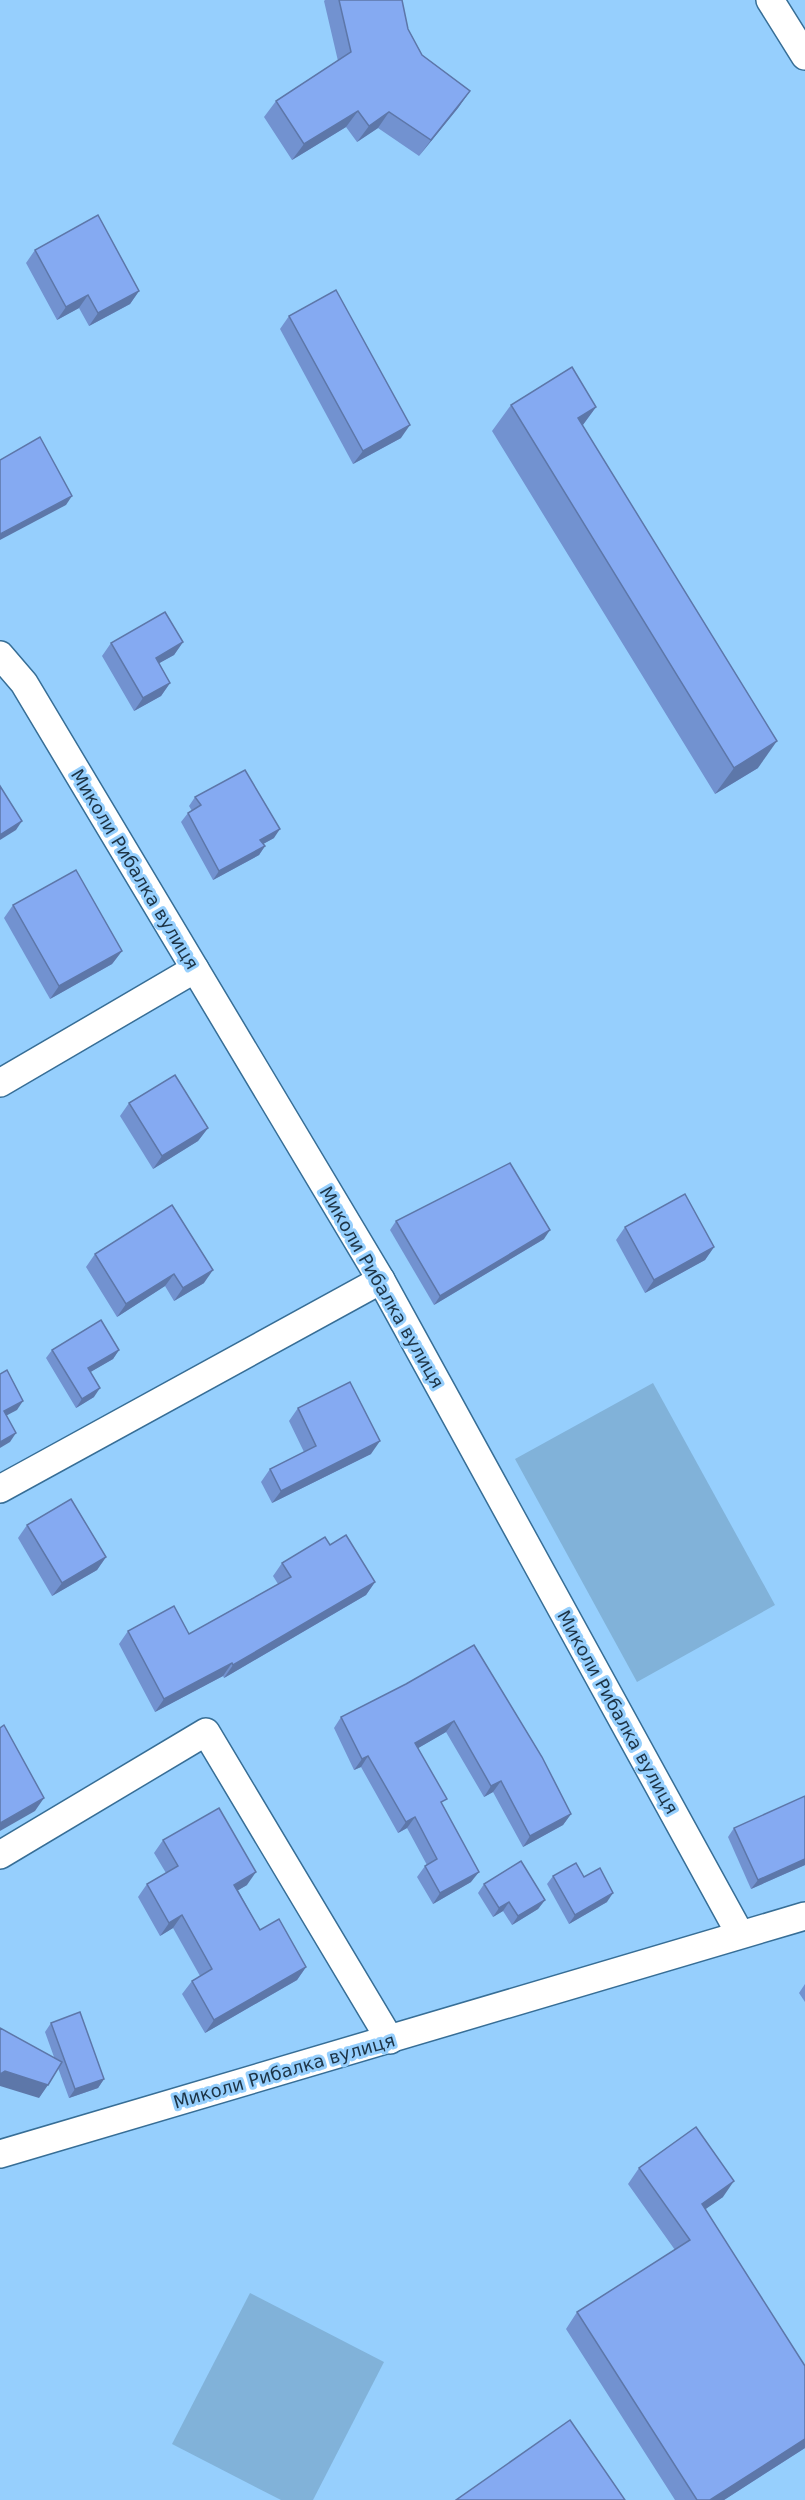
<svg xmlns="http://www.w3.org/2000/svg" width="805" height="2500" font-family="'DejaVu Sans',sans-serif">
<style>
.green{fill:#81b2d9}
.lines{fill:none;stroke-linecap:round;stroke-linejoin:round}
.minor-casing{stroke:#376e96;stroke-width:30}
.minor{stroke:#fff;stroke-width:27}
.wall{fill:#7292d0}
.shaded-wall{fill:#5d77a9}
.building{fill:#85aaf2;stroke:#5d77a9;stroke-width:1.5}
.labels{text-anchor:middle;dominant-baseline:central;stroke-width:6;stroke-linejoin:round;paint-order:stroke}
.street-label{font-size:18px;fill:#1d3446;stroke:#96cffd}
</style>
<rect width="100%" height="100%" fill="#96cffd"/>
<g class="green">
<path d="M653 1383 775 1605 637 1682 515 1459Z"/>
<path d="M250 2293 384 2362 313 2500H281L172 2444Z"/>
</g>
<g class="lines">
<g class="minor-casing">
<g id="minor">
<path d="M770 0 805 56"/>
<path d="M0 655 24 683 381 1280 740 1934"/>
<path d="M0 1083 195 969"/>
<path d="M0 1489 381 1280"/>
<path d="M0 1855 206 1732 390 2040"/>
<path d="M0 2154 805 1916"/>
</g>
</g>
<use href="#minor" class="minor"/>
</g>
<g class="wall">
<path d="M325 0H402L408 29 422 55 470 91 458 108 419 156 378 128 357 142 346 127 292 160 264 117 276 101 338 61 324 1Z"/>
<path d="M35 250 139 291 130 304 89 326 79 308 57 320 26 263Z"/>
<path d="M289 316 401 438 353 464 280 329Z"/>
<path d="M511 405 596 407 582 426 758 768 715 794 492 431Z"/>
<path d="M183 642 174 655 159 663 170 683 161 696 134 711 102 656 111 643Z"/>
<path d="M195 797 274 838 263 844 265 846 259 855 213 880 181 822 188 813 192 811 189 806Z"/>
<path d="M13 905 122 951 112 964 50 999 4 918Z"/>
<path d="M129 1103 208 1128 198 1141 153 1169 120 1116Z"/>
<path d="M172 1205 204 1283 174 1301 165 1286 117 1317 86 1267 95 1254Z"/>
<path d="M396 1221 544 1239 434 1305 390 1230Z"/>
<path d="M625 1227 714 1247 705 1260 645 1293 616 1240Z"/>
<path d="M52 1350H119L113 1359 90 1372 94 1397 76 1408 46 1358Z"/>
<path d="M298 1408 371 1454 272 1503 261 1482 270 1469 304 1452 289 1421Z"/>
<path d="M27 1525 106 1557 97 1570 52 1596 18 1538Z"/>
<path d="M330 1545 375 1582 366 1595 224 1678 223 1676 155 1712 119 1644 128 1631 189 1634 278 1584 273 1576 282 1563Z"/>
<path d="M474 1645 571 1814 563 1825 523 1847 493 1792 484 1797 446 1732 418 1748 442 1806 471 1882 433 1904 417 1877 425 1866 427 1865 407 1828 398 1833 361 1767 354 1770 334 1728 341 1717 406 1684Z"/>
<path d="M805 1797V1865L751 1889 728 1837 734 1828Z"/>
<path d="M163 1840 247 1885 238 1890 260 1930 306 1967 297 1980 205 2033 182 1994 192 1981 200 1976 173 1928 160 1936 138 1897 147 1884 166 1873 154 1853Z"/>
<path d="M553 1876 584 1877 607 1902 569 1924 547 1884Z"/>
<path d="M484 1884 545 1900 538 1909 512 1925 503 1911 493 1917 478 1893Z"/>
<path d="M805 1984V2002L799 1993Z"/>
<path d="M51 2023 104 2079 98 2088 69 2098 58 2068 39 2098 54 2057 45 2032Z"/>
<path d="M639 2168 723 2197 705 2209 805 2366V2448L724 2500H675L566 2329 577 2312 675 2250 628 2184Z"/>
</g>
<g class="shaded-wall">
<path d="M470 91 458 108 419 156 431 140Z"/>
<path d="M358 111 346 127 292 160 304 144Z"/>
<path d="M389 112 378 128 357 142 369 126Z"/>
<path d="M139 291 130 304 89 326 98 313Z"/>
<path d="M88 295 79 308 57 320 66 307Z"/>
<path d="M596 407 577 433 578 418Z"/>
<path d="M410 425 401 438 353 464 363 451Z"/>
<path d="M72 496 66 505 0 540V534Z"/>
<path d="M183 642 174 655 147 670 156 658Z"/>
<path d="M170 683 161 696 134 711 143 698Z"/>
<path d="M777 741 758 768 715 794 734 768Z"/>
<path d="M22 821 16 830 0 840V835Z"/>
<path d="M280 829 274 838 254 849 260 840Z"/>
<path d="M265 846 259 855 213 880 219 871Z"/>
<path d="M122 951 112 964 50 999 59 986Z"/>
<path d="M208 1128 198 1141 153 1169 162 1156Z"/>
<path d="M550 1230 544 1239 434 1305 440 1296Z"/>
<path d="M714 1247 705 1260 645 1293 654 1280Z"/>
<path d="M213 1270 204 1283 174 1301 183 1288Z"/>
<path d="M174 1274 165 1286 117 1317 126 1304Z"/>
<path d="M119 1350 113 1359 82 1377 88 1368Z"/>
<path d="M100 1388 94 1397 76 1408 82 1399Z"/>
<path d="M23 1401 17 1410 0 1419 4 1411Z"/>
<path d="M16 1433 10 1442 0 1448V1442Z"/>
<path d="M380 1441 371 1454 272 1503 281 1491Z"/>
<path d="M106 1557 97 1570 52 1596 62 1583Z"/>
<path d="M375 1582 366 1595 224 1678 233 1665Z"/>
<path d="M232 1663 223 1676 155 1712 164 1699Z"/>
<path d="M454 1721 446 1732 408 1754 415 1743Z"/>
<path d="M368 1756 361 1767 354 1770 362 1759Z"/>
<path d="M501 1781 493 1792 484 1797 491 1786Z"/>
<path d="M44 1798 35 1811 0 1831V1823Z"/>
<path d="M571 1814 563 1825 523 1847 530 1836Z"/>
<path d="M415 1817 407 1828 398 1833 406 1822Z"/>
<path d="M805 1859V1865L751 1889 758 1880Z"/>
<path d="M256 1872 247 1885 225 1898 234 1885Z"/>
<path d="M479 1872 471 1882 433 1904 440 1893Z"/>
<path d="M613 1893 607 1902 569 1924 575 1915Z"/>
<path d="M545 1900 538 1909 512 1925 518 1916Z"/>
<path d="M509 1902 503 1911 493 1917 499 1908Z"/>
<path d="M182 1915 173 1928 160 1936 169 1923Z"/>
<path d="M306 1967 297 1980 205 2033 214 2020Z"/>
<path d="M5 2071 48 2085 39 2098 0 2086V2074Z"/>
<path d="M104 2079 98 2088 69 2098 75 2089Z"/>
<path d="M734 2181 723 2197 690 2220 702 2204Z"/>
<path d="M805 2439V2448L724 2500H710Z"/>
</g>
<g class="building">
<path d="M339 0H402L408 29 422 55 470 91 431 140 389 112 369 126 358 111 304 144 276 101 351 52Z"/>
<path d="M98 215 139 291 98 313 88 295 66 307 35 250Z"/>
<path d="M336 290 410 425 363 451 289 316Z"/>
<path d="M572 367 596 407 578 418 777 741 734 768 511 405Z"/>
<path d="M40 437 72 496 0 534V460Z"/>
<path d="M165 612 183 642 156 658 170 683 143 698 111 643Z"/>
<path d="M245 770 280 829 260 840 265 846 219 871 188 813 201 805 195 797Z"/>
<path d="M0 786 22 821 0 835Z"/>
<path d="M76 870 122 951 59 986 13 905Z"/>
<path d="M175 1075 208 1128 162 1156 129 1103Z"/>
<path d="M510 1163 550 1230 440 1296 396 1221Z"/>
<path d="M685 1194 714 1247 654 1280 625 1227Z"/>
<path d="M172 1205 213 1270 183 1288 174 1274 126 1304 95 1254Z"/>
<path d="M101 1320 119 1350 88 1368 100 1388 82 1399 52 1350Z"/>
<path d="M7 1370 23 1401 4 1411 16 1433 0 1442V1374Z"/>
<path d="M350 1382 380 1441 281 1491 270 1469 316 1446 298 1408Z"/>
<path d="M71 1499 106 1557 62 1583 27 1525Z"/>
<path d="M346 1535 375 1582 233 1665 232 1663 164 1699 128 1631 174 1606 189 1634 291 1577 282 1563 325 1537 330 1545Z"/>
<path d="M474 1645 542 1757 571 1814 530 1836 501 1781 491 1786 454 1721 415 1743 447 1799 441 1802 479 1872 440 1893 425 1866 437 1859 415 1817 406 1822 368 1756 362 1759 341 1717 406 1684Z"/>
<path d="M4 1725 44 1798 0 1823V1728Z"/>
<path d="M805 1796V1859L758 1880 734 1828Z"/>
<path d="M219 1808 256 1872 234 1885 260 1930 279 1919 306 1967 214 2020 192 1981 212 1969 182 1915 169 1923 147 1884 178 1866 163 1840Z"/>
<path d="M521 1861 545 1900 518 1916 509 1902 499 1908 484 1884Z"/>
<path d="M576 1863 584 1877 600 1868 613 1893 575 1915 553 1876Z"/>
<path d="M80 2012 104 2079 75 2089 51 2023Z"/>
<path d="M0 2028 62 2062 48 2085 5 2071 0 2074Z"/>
<path d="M696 2127 734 2181 702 2204 805 2366V2439L710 2500H697L577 2312 690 2240 639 2168Z"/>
<path d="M570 2420 625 2500H456Z"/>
</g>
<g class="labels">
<g class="street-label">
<text transform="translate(135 869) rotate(59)">Миколи Рибалка вулиця</text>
<text transform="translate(382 1287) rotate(60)">Миколи Рибалка вулиця</text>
<text transform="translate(618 1712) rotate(61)">Миколи Рибалка вулиця</text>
<text transform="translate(284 2071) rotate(-16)">Миколи Рибалка вулиця</text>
</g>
</g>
</svg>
